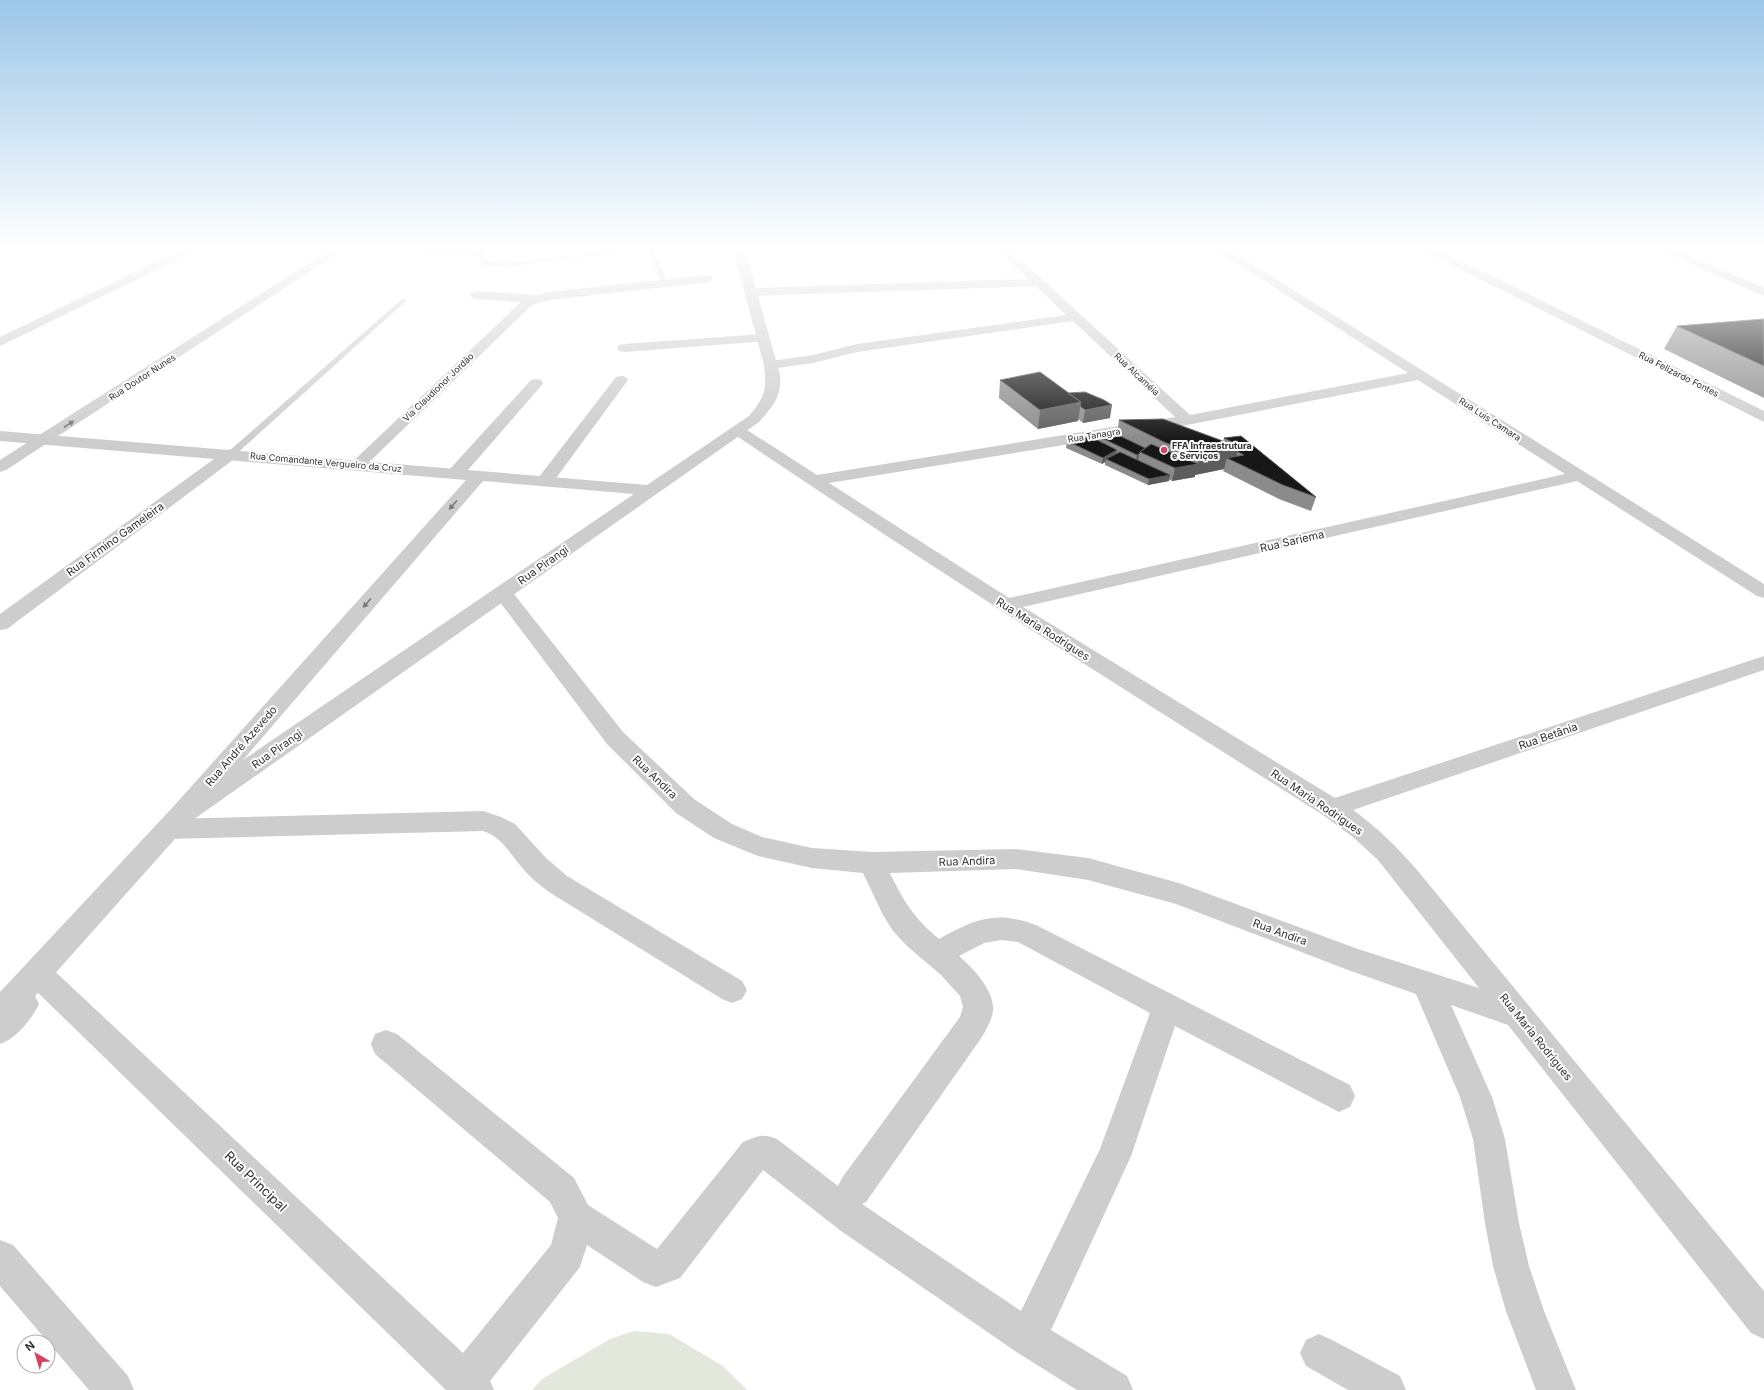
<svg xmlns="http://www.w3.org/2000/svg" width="1764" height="1390" font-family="Inter,sans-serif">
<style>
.green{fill:#e4e8dc}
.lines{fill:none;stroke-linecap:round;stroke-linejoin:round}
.service{fill:#cdcdcd;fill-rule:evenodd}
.minor{fill:#cdcdcd;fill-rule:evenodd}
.tertiary{fill:#cdcdcd;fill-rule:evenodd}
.wall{fill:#8b8b8b}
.shaded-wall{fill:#5d5d5d}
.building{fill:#171717;stroke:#5d5d5d}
.oneway{fill:#777}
.poi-dot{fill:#d6425f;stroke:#fff;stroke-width:1.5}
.labels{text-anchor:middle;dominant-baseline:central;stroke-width:4;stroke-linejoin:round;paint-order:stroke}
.far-street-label{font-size:9px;fill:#303030;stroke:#fff}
.far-poi-label{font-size:9px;font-weight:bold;fill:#303030;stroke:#fff;text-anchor:start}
.street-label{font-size:11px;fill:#303030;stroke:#fff}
.near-street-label{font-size:13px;fill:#303030;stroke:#fff}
</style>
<rect width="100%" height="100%" fill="#fff"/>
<path class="green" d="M634 1331 669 1334 723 1366 747 1390H532L542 1379 610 1339Z"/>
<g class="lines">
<g class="service">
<path d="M424 246H432L428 249 431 252 478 251 477 246H483L485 259 489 262 507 263 645 246H663L654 249 666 279 663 281 660 279 648 249 507 267 485 265 479 259 478 255H427L422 248Z"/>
<path d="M402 299 407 300 234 456H228L227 454 228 452Z"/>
</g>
<g class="minor">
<path d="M189 246H203L202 248 0 346V337Z"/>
<path d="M336 246H349L6 470 0 472V460Z"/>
<path d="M995 246H1006L1190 415 1408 373 1210 246H1223L1764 584V598L1757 596 1577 481 1023 607 1335 798 1764 656V670L1353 810C1378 828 1398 848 1417 870L1764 1291V1339L1751 1333 1508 1025 1451 1005 1492 1097 1505 1139 1519 1223 1529 1266 1544 1311 1576 1390H1536L1506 1311 1493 1266 1485 1223 1473 1139 1460 1097 1416 994 1348 970 1176 904 1088 880 1016 869 890 873C903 901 915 919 939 939 975 919 996 910 1036 925L1350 1085 1355 1096 1350 1107 1339 1112 1175 1026 1131 1156 1051 1330 1127 1376 1133 1390H1077L1015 1351 841 1231 763 1170 680 1278 656 1287 643 1282 587 1245 580 1267 490 1381 494 1390H446L27 982 23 973 27 964 37 960 47 964 463 1353 551 1245 558 1218 550 1202 375 1054 371 1044 375 1034 386 1030 397 1034 574 1178 588 1205 657 1249 743 1142C758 1136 762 1133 777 1139L838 1186 842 1178 960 1017 963 1007 960 996 941 975 908 947 893 931 883 915 863 873 812 868 758 856 714 838 676 813 607 744 493 593 496 589 503 587 510 589 623 732 694 799 732 824 762 837 812 848 872 852 1016 849 1088 858 1179 883 1358 949 1479 988 1378 860 1353 837 1323 815C1125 690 927 565 734 434L731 431 734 428 739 426 744 428 817 475 1175 417 1073 321 857 352 813 363 771 369 766 368 764 365 766 362 771 361 813 355 857 344 1066 315 1036 286 751 296 747 295 745 292 747 289 751 288 1028 279ZM1418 380 1565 474 1009 598 829 483 1187 425ZM1001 940 1018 942 1150 1013 1100 1149 1021 1311 862 1204 866 1202 982 1037C986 1029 992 1020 993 1011 995 991 973 968 959 956L984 943Z"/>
<path d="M1417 246H1431L1764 411V422L1418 248Z"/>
<path d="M1654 246H1668L1764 288V296L1655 248Z"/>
<path d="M707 275 711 276 713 279 711 282 550 300 532 305 363 468 357 470 351 468 349 465 521 302 476 299 472 298 470 295 472 292 476 291 538 295 549 292Z"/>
<path d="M763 334 768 335 770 338 768 341 624 352 619 351 617 348 619 345 624 344Z"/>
<path d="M621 376 626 377 628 380 551 485 545 486 539 485 537 481 539 477 616 377Z"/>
<path d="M536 379 541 380 543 383 541 386 461 478 455 479 449 478 447 474 449 470 531 380Z"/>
<path d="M231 449 237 451 239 454 237 457 7 629 0 630V614L225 451Z"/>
<path d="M483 811 501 817 515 824 546 858 567 876 742 981 747 990 742 999 732 1003 722 999 549 892C540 885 532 879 525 871 512 857 503 837 483 831L168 839 159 836 155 829 159 822 168 819Z"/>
<path d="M24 990 34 994 39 1004C31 1020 17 1038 0 1044V1009L14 994Z"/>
<path d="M0 1240 13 1245 128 1376 134 1390H89L0 1286Z"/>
<path d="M1319 1334 1332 1340 1400 1376 1406 1390H1348L1306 1366 1300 1353 1306 1340Z"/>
</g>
<path class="tertiary" d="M732 246H744L780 375C782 397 773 406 759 422L190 822 11 1023 0 1027V992L172 808 466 480 0 441V431L647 485 749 416C765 397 767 390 764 365ZM483 481 634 494 243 760Z"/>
</g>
<g class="wall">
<path d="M1764 319V398L1664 349 1677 326Z"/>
<path d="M1000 380 1068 393 1110 418 1083 423 1078 419V421L1038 429 999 398Z"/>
<path d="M1119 420 1223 441 1224 438 1241 436 1316 497 1311 511 1279 499 1223 471 1224 469 1195 475V477L1172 481 1169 479V481L1148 485 1105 465V462L1102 464 1066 448 1067 441 1097 440 1098 436 1117 434Z"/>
</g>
<g class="shaded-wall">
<path d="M1081 402 1078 421 1038 429 1040 410Z"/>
<path d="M1112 405 1110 418 1083 423 1085 410Z"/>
<path d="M1239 447 1235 462 1227 458 1224 469 1195 475V477L1172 481 1175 468 1198 464 1200 456Z"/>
<path d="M1117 450 1116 456 1106 459 1105 462 1102 464 1103 458Z"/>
<path d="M1139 454 1138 461 1136 462 1137 455Z"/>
<path d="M1170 475 1169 481 1148 485 1149 479Z"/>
</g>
<g class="building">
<path d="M1764 319V366L1677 326Z"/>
<path d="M1040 372 1081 402 1040 410 1000 380Z"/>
<path d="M1085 392 1104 400 1112 405 1085 410 1080 406 1081 402 1068 393Z"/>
<path d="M1163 419 1239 447 1200 456 1164 442 1119 420Z"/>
<path d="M1114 433 1145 448 1140 452 1139 454 1137 455 1098 436Z"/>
<path d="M1241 436 1316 497 1283 485 1227 458 1244 455 1238 452V451L1245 448 1224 438Z"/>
<path d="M1091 437 1117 450 1103 458 1067 441Z"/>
<path d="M1151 444 1198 464 1175 468 1140 452Z"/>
<path d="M1120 452 1170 475 1149 479 1106 459Z"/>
</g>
<defs><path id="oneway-solid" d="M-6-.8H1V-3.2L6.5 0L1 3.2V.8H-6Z"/></defs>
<g class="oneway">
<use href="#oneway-solid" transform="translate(69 424) rotate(-33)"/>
<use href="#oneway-solid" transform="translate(453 505) rotate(131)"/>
<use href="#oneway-solid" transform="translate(367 603) rotate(131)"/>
</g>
<linearGradient id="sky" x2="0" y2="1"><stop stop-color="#9cc6e8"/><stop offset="0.56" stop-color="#fff"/><stop offset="1" stop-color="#fff" stop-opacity="0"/></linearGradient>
<rect width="1764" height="441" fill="url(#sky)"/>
<circle class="poi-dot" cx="1164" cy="450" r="4"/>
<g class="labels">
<g class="far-street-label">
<text transform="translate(1137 374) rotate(43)">Rua Alcaméia</text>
<text transform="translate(1679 374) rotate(27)">Rua Felizardo Fontes</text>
<text transform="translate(142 377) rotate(-33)">Rua Doutor Nunes</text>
<text transform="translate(438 387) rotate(-44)">Via Claudionor Jordão</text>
<text transform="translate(1490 419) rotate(33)">Rua Luís Camara</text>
<text transform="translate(1094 435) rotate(-9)">Rua Tanagra</text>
<text transform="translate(326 462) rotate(5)">Rua Comandante Vergueiro da Cruz</text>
</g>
<g class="far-poi-label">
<text x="1172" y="445">FFA Infraestrutura<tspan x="1172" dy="10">e Serviços</tspan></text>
</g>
<g class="street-label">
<text transform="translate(115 539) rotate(-36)">Rua Firmino Gameleira</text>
<text transform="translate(1292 541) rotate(-13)">Rua Sariema</text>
<text transform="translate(543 565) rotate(-35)">Rua Pirangi</text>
<text transform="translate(1043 629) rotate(32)">Rua Maria Rodrigues</text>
<text transform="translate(1548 736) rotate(-19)">Rua Betânia</text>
<text transform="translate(241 746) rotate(-49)">Rua André Azevedo</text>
<text transform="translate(277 749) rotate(-35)">Rua Pirangi</text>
<text transform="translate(655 777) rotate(44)">Rua Andira</text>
<text transform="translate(1317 802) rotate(34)">Rua Maria Rodrigues</text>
<text transform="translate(967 861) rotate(-2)">Rua Andira</text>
<text transform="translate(1280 932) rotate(20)">Rua Andira</text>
<text transform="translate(1536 1037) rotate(51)">Rua Maria Rodrigues</text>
</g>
<g class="near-street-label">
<text transform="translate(256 1181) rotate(44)">Rua Principal</text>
</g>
</g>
<g transform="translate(36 1354) rotate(322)"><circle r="19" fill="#ffffff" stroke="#acacac"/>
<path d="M0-3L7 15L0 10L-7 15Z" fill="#d6425f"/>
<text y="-6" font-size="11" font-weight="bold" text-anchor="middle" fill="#303030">N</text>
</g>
</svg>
